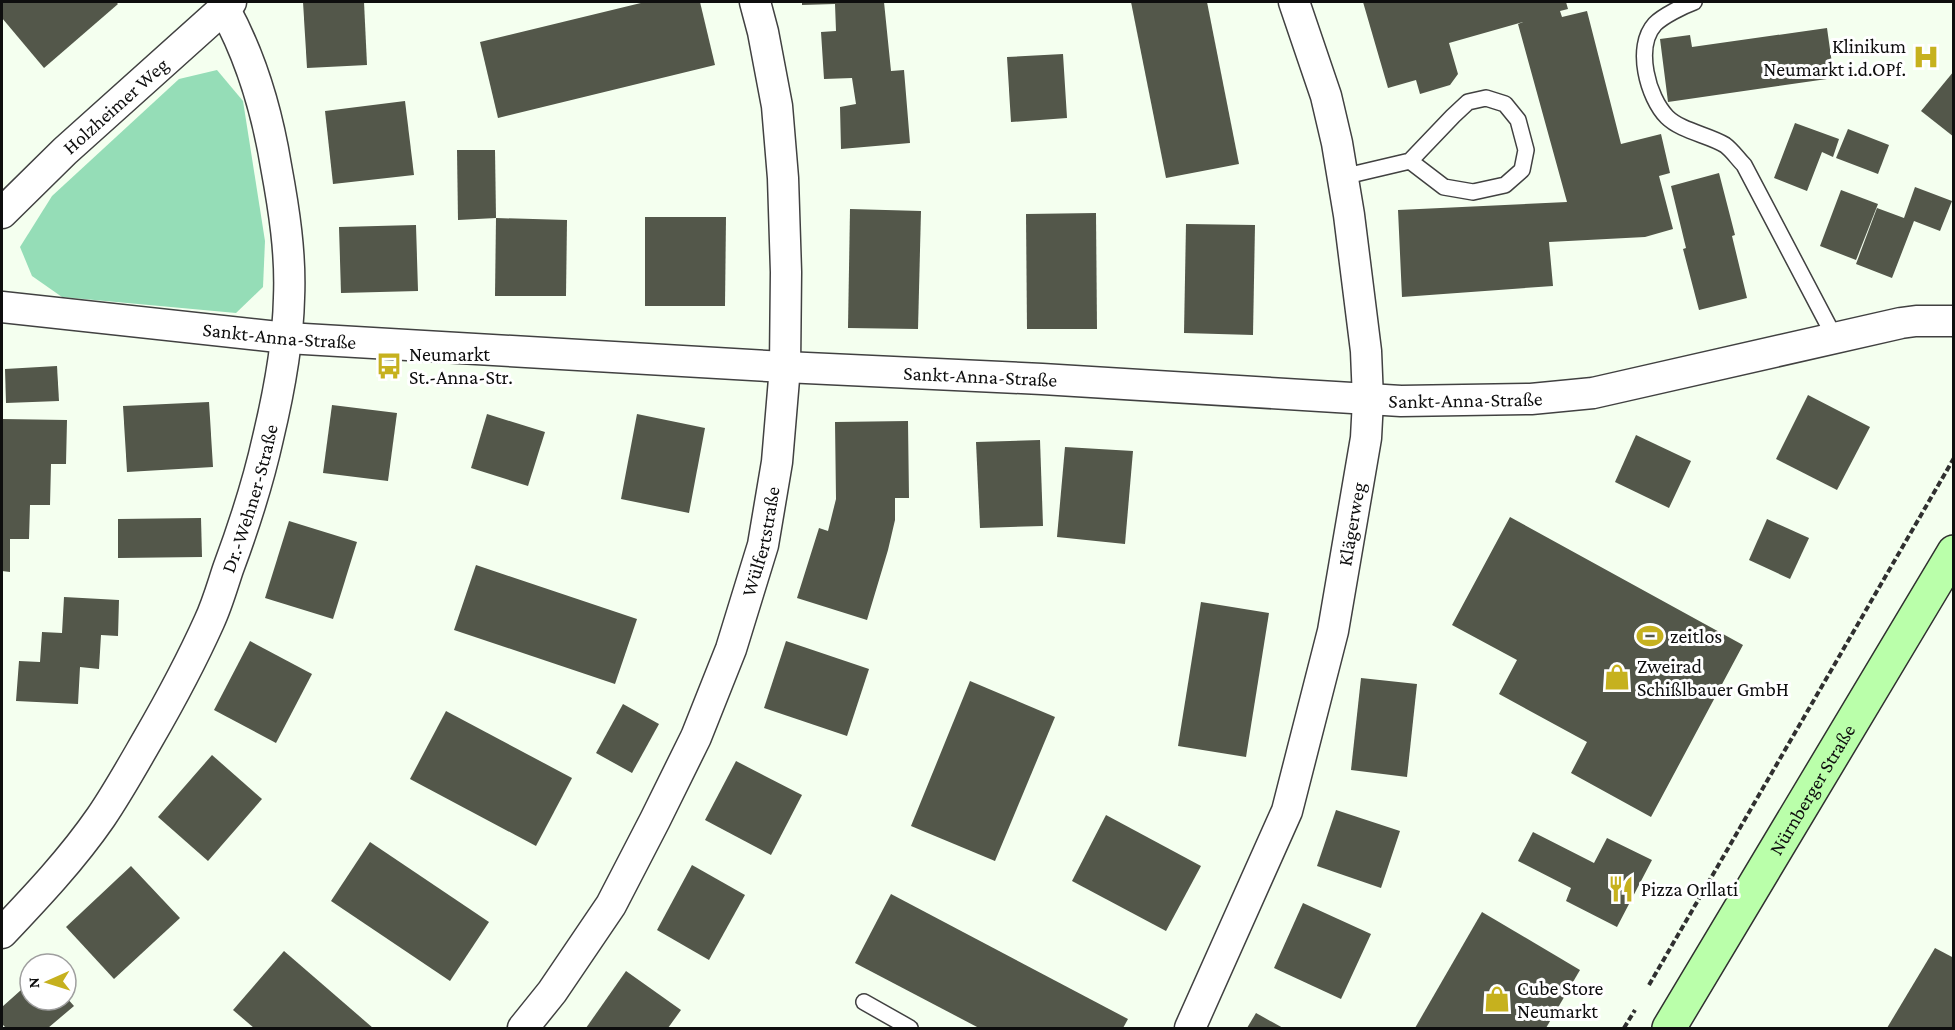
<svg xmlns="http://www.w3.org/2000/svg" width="1955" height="1030" font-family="'Crimson Pro',serif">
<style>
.forest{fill:#95ddb7}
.building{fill:#53574a}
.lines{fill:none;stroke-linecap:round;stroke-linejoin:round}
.lane-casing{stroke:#414141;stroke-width:18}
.street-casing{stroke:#414141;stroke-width:33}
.secondary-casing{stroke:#303030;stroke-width:36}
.path{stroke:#303030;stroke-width:4;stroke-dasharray:6 3;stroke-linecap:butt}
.lane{stroke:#fff;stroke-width:15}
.street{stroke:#fff;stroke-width:30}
.secondary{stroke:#baffaa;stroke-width:33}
.labels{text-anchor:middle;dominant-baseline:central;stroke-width:6;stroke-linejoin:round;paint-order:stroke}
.poi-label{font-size:20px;fill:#0e0e0e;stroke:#fff;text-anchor:start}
.street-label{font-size:20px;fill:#0e0e0e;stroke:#fff}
</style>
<rect width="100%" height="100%" fill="#f4ffef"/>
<path class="forest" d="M217 70 243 101 265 241 263 287 236 313 62 297 32 276 20 247 52 196 179 79Z"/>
<g class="building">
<path d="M2 2H116L118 4 44 68 2 18Z"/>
<path d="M303 2H364L367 65 307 68Z"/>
<path d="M645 2H700L715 65 498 118 480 42Z"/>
<path d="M802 2H884L891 71 904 70 910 143 841 149 840 107 856 104 852 78 824 79 821 32 836 31 835 4 802 5Z"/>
<path d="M1131 2H1207L1239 164 1166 178Z"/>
<path d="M1363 2H1566L1568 9 1560 11 1562 17 1587 11 1621 144 1661 134 1670 173 1659 176 1673 229 1645 237 1549 242 1553 286 1402 297 1398 210 1567 202 1518 24 1523 22 1449 43 1458 74 1450 85 1420 94 1416 80 1388 88Z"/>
<path d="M1827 28 1834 78 1668 102 1660 39 1690 35 1692 47Z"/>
<path d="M1063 54 1067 118 1011 122 1007 57Z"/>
<path d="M1954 71V137L1921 111Z"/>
<path d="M405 101 414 175 333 184 325 111Z"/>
<path d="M1795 123 1839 139 1833 157 1822 152 1807 191 1774 178Z"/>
<path d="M1848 129 1889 145 1878 174 1836 158Z"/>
<path d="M457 150H495L496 218 458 220Z"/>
<path d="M1719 173 1735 235 1732 236 1747 298 1699 310 1683 249 1686 248 1671 186Z"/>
<path d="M1915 187 1952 201 1940 231 1914 221 1892 278 1856 264 1877 208 1904 218Z"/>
<path d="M1841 190 1878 204 1856 260 1820 246Z"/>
<path d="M850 209 921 211 918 329 848 328Z"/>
<path d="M1096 213 1097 329H1027L1026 214Z"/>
<path d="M645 217H726L725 306H645Z"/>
<path d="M496 218 567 220 566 296H495Z"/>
<path d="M1186 224 1255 225 1253 335 1184 333Z"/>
<path d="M416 225 418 291 341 293 339 227Z"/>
<path d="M57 366 59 401 6 403 5 369Z"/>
<path d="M1808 395 1870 427 1837 490 1776 459Z"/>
<path d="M209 402 213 467 127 472 123 406Z"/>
<path d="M332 405 397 413 388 481 323 473Z"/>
<path d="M487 414 545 432 528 486 471 468Z"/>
<path d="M637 414 705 428 689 513 621 499Z"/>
<path d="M2 419 67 420 66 464H51L50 505H30L29 539H10V572L2 571Z"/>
<path d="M908 421 909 498H895V520L888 550 867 620 797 598 819 528 828 531 836 499 835 422Z"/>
<path d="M1636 435 1691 461 1669 508 1615 482Z"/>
<path d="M1040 440 1043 526 980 528 976 442Z"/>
<path d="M1065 447 1133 451 1125 544 1057 537Z"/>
<path d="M1510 517 1743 645 1651 817 1571 773 1587 742 1499 694 1517 660 1452 625Z"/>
<path d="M201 518 202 557 118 558V519Z"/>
<path d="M1767 519 1809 538 1790 579 1749 560Z"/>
<path d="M289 521 357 542 333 619 265 598Z"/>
<path d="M476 565 637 619 615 684 454 630Z"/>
<path d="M64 597 119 600 118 636 101 635 99 669 80 667 78 704 16 701 19 661 40 662 42 632 62 633Z"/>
<path d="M1201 602 1269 613 1246 757 1178 746Z"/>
<path d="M250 641 312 674 276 743 214 710Z"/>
<path d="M786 641 869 669 847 736 764 708Z"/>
<path d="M1361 678 1417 684 1407 777 1351 770Z"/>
<path d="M970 681 1055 717 995 861 911 826Z"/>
<path d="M623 704 659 724 632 773 596 753Z"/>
<path d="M446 711 572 778 536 846 410 779Z"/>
<path d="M212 755 262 799 208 861 158 817Z"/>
<path d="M736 761 802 795 771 855 705 820Z"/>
<path d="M1336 810 1400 831 1381 888 1317 866Z"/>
<path d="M1106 815 1201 866 1166 931 1072 881Z"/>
<path d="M1533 832 1594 863 1607 838 1652 860 1617 927 1566 901 1571 888 1518 861Z"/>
<path d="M370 842 489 922 450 981 331 901Z"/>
<path d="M692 865 745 895 709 960 657 930Z"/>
<path d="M131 866 180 918 114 979 66 927Z"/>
<path d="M891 894 1128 1019 1123 1028H979L855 963Z"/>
<path d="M1303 903 1371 934 1341 999 1274 968Z"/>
<path d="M1482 912 1580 970 1546 1028H1415Z"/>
<path d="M1935 948 1954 958V1028H1887Z"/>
<path d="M284 951 373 1028H254L233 1010Z"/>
<path d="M626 971 681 1010 668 1028H586Z"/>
<path d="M30 982V1000H66V997L74 1006 48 1028H6L2 1024V1007Z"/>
<path d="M1256 1013 1283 1028H1247Z"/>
</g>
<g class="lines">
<g class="lane-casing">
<g id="lane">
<path d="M1694 2C1683 6 1663 16 1655 24 1634 47 1648 98 1667 117 1681 131 1709 135 1725 145 1732 150 1738 159 1744 165L1835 338"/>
<path d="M1342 177 1410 161 1453 116 1468 102 1486 98 1505 104 1518 120 1526 150 1522 170 1505 185 1473 192 1444 187 1410 161"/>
<path d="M864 1002 910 1028"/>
</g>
</g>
<g class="street-casing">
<g id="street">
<path id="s1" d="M2 213 65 151 231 2"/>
<path id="s2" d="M2 307 287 338 785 367 1042 379 1401 401 1531 399 1593 393 1901 323 1916 321H1954"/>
<path id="s3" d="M2 933C37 896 72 859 101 817 118 792 133 765 148 739 170 701 191 662 209 622 217 605 222 587 228 569 244 526 258 483 268 438 279 392 288 345 289 298 291 254 284 209 276 166 267 111 251 57 224 8"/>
<path id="s4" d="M523 1028 552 992 611 905 655 820 696 737 731 649 763 545 777 462 785 367 786 272 783 178 777 106 763 32 755 2"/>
<path id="s5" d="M1190 1028 1287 811 1333 631 1366 438 1368 400 1366 351 1349 215 1337 143 1326 96 1294 2"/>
</g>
</g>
<g class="secondary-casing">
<g id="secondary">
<path id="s6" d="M1669 1028 1954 552"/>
</g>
</g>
<g class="path">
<path d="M1649 985 1954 458"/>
<path d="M1624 1028 1635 1010"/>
</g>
<use href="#lane" class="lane"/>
<use href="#street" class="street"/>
<use href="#secondary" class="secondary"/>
</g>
<defs>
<g id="hospital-bare" transform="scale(2.07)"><path d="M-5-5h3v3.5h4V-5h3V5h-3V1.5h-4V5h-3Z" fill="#c6b11e" stroke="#fff" stroke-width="2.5" paint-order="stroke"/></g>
<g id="bus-bare" transform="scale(2.07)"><path d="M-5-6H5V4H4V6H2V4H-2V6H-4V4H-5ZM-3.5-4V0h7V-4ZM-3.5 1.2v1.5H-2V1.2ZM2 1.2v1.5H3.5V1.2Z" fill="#c6b11e" stroke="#fff" stroke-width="2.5" paint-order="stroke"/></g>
<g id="stadium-bare" transform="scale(2.07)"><path d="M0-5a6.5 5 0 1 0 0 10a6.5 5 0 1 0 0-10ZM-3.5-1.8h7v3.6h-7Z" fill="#c6b11e" stroke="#fff" stroke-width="2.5" paint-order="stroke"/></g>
<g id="shop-bare" transform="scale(2.07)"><path d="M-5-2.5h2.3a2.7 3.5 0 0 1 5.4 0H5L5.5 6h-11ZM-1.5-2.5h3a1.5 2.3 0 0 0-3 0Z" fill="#c6b11e" stroke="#fff" stroke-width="2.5" paint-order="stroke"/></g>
<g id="restaurant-bare" transform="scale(2.07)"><path d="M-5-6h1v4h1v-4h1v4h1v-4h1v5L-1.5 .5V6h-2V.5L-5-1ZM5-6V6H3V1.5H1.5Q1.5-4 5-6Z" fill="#c6b11e" stroke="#fff" stroke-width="2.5" paint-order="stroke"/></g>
</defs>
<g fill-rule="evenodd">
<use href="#hospital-bare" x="1926" y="57"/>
<use href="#bus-bare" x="389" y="366"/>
<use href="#stadium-bare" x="1650" y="636"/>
<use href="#shop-bare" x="1617" y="677"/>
<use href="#restaurant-bare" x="1621" y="889"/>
<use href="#shop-bare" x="1497" y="999"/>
</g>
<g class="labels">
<g class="poi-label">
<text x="1906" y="46" text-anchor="end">Klinikum<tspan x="1906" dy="23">Neumarkt i.d.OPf.</tspan></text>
<text x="409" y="354">Neumarkt<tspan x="409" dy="23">St.-Anna-Str.</tspan></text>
<text x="1670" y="636">zeitlos</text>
<text x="1637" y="666">Zweirad<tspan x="1637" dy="23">Schißlbauer GmbH</tspan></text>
<text x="1641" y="889">Pizza Orllati</text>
<text x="1517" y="988">Cube Store<tspan x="1517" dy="23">Neumarkt</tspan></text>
</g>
<g class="street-label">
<text stroke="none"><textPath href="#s1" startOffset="156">Holzheimer Weg</textPath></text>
<text stroke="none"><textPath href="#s2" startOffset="279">Sankt-Anna-Straße</textPath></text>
<text stroke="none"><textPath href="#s2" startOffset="981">Sankt-Anna-Straße</textPath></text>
<text stroke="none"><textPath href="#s2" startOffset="1467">Sankt-Anna-Straße</textPath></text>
<text stroke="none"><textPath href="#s3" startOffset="506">Dr.-Wehner-Straße</textPath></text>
<text stroke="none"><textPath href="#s5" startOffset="532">Klägerweg</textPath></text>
<text stroke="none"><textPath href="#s4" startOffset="546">Wülfertstraße</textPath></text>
<text stroke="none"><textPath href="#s6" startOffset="278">Nürnberger Straße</textPath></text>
</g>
</g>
<rect width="1955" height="1030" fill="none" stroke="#0e0e0e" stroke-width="6"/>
<g transform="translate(48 982) rotate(267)"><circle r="28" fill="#ffffff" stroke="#9f9f9f" stroke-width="1.5"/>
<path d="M0-4.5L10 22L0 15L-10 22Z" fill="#c6b11e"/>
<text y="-9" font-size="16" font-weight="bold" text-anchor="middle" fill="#0e0e0e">N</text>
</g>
</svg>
